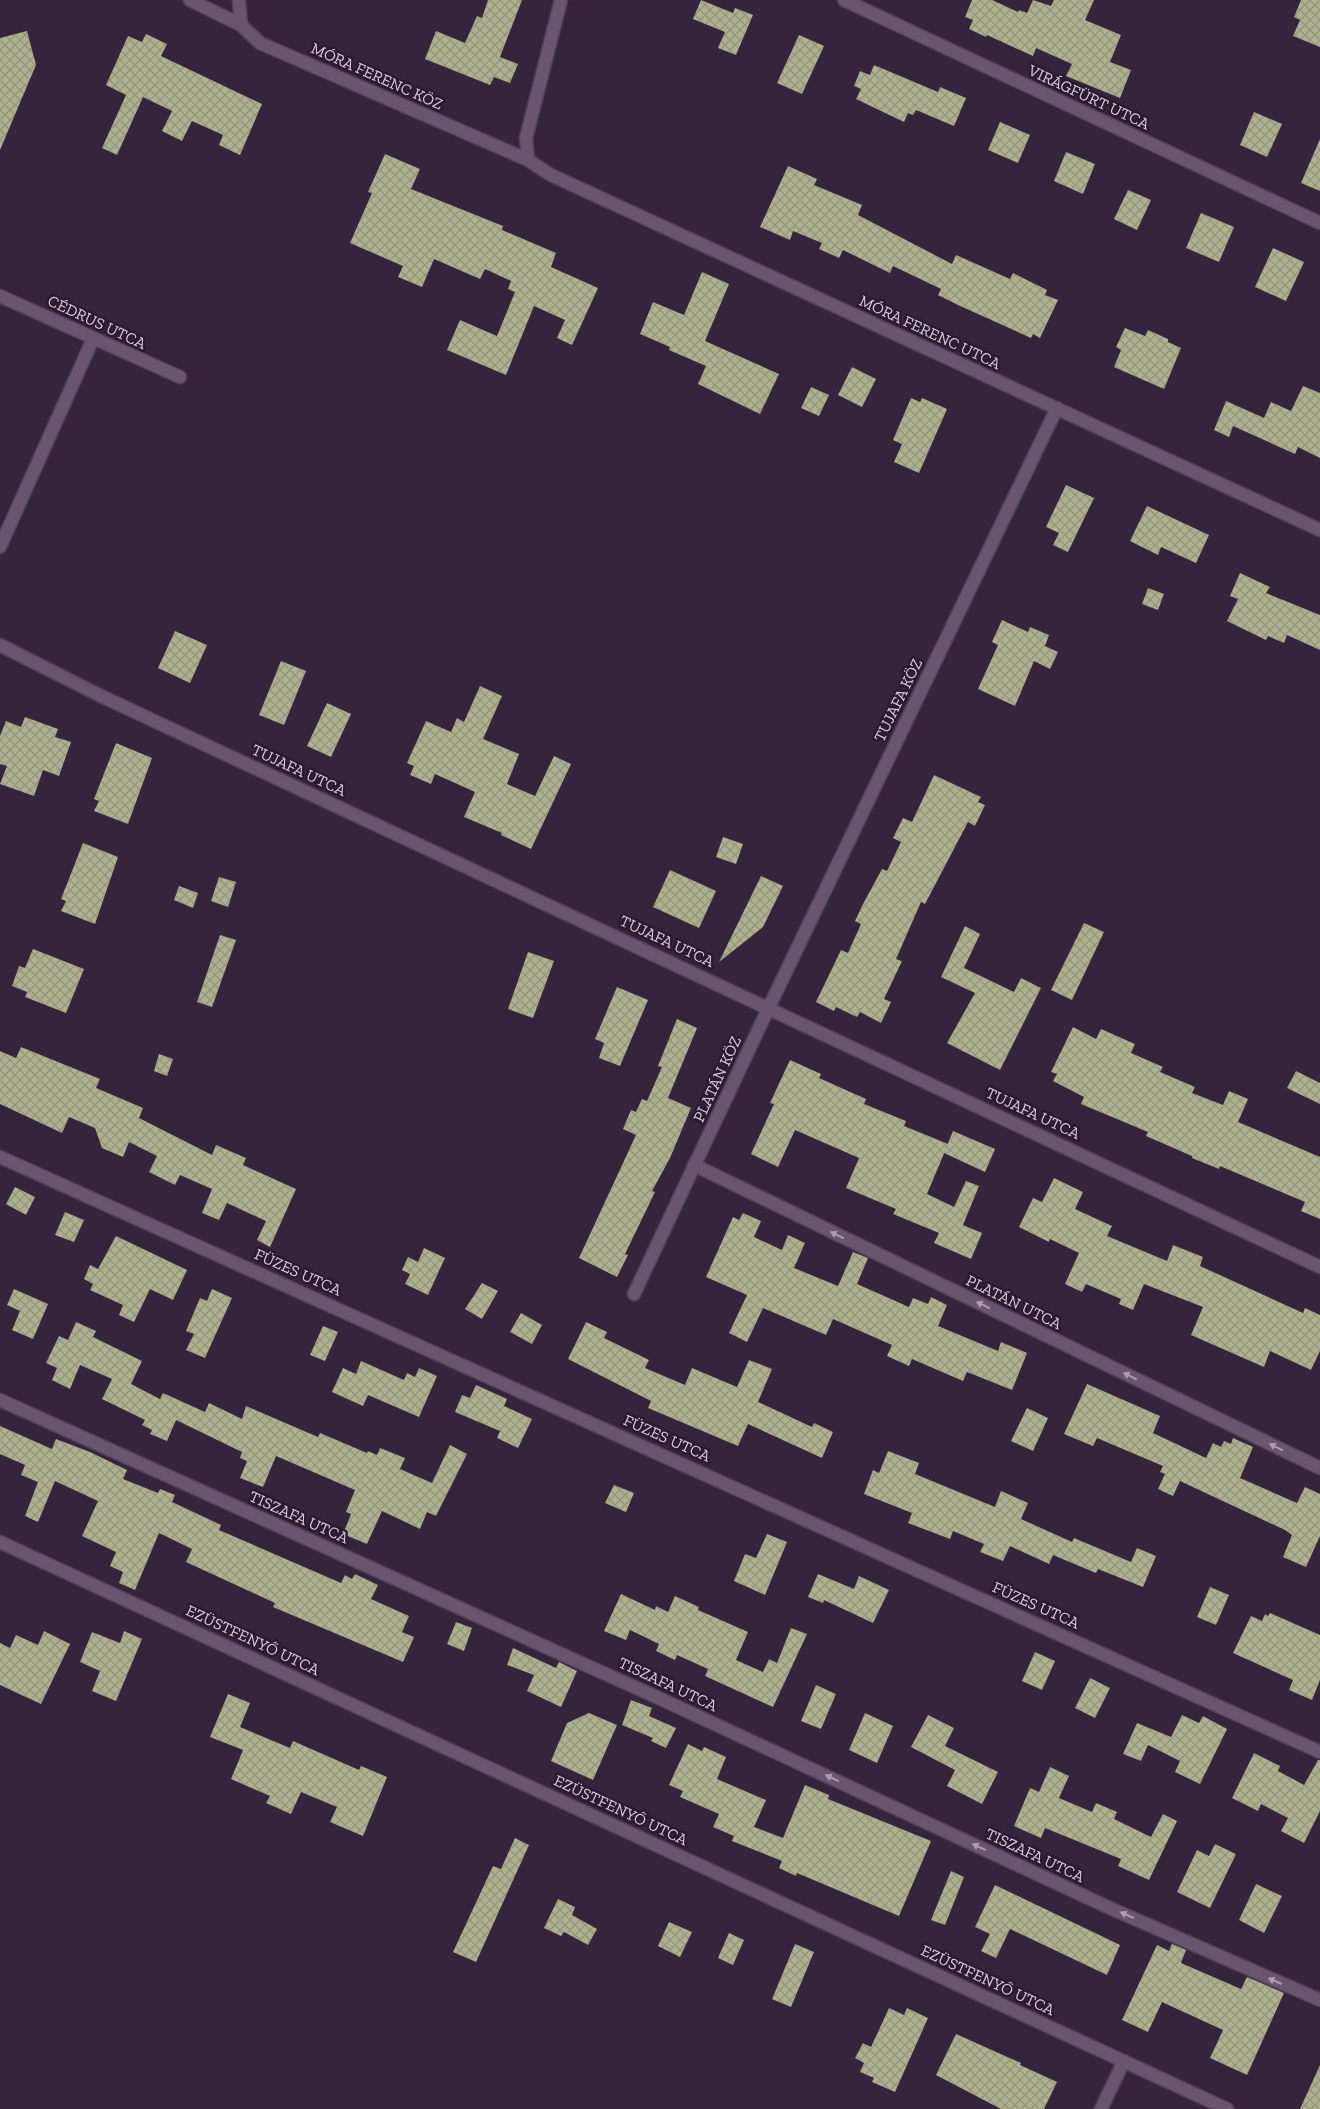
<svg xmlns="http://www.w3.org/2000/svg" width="1320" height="2109" font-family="'Zilla Slab',serif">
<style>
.building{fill:url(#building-cross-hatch)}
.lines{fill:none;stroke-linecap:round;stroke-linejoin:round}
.minor-casing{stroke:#514256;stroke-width:15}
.minor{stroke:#695570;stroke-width:12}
.oneway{fill:#ac9db1}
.labels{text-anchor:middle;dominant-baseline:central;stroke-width:5;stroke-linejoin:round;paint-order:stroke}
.street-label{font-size:16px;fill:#d8cddc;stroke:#2c1a32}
</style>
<defs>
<pattern id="building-cross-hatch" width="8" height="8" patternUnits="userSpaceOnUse" patternTransform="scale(1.25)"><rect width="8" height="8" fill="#adb18e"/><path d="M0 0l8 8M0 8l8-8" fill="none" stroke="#92947b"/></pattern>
</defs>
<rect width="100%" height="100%" fill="#36243c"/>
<g class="building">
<path d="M488 0H522L500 57 518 64 510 83 494 77 490 85 425 59 436 31 465 43 477 16 482 18Z"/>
<path d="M701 0 733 13 735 8 753 15 736 55 718 48 725 32 693 19Z"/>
<path d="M972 0H992L1018 12 1019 10 1027 13 1033 0 1051 6 1054 0H1094L1085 20 1121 35 1110 62 1131 70 1120 98 1066 76 1072 64 1036 48 1033 56 987 35 986 37 969 29 973 20 965 17Z"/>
<path d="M1301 0H1320V47L1293 36 1300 20 1294 17Z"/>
<path d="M27 31 36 65 0 150V38Z"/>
<path d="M146 34 167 44 161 56 262 104 240 155 219 145 223 135 192 121 182 141 162 131 172 111 143 97 117 155 102 148 126 95 106 85 128 36 142 42Z"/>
<path d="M799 35 824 46 802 94 777 83Z"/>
<path d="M874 65 938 92 940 87 966 98 954 126 916 110 913 115 908 113 904 122 856 99 861 89 854 86 860 71 870 75Z"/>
<path d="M1254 112 1282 124 1267 157 1240 145Z"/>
<path d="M1000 122 1030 135 1018 163 988 150Z"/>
<path d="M1320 139V191L1301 183Z"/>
<path d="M1066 152 1095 164 1083 194 1054 181Z"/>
<path d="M385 154 420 169 411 189 503 226 502 230 556 253 551 267 598 288 572 345 557 338 565 320 534 306 506 375 447 350 460 320 497 336 515 292 508 289 511 281 485 269 480 279 434 259 422 287 398 277 403 266 350 243 372 193 368 192Z"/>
<path d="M788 166 817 179 814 185 862 205 858 215 952 264 956 255 1010 279 1013 273 1047 290 1045 295 1058 300 1040 338 1033 334 1031 338 958 305 938 295 941 289 893 266 890 273 843 250 839 258 819 249 822 243 793 231 790 240 760 227Z"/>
<path d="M1128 190 1151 200 1137 230 1114 219Z"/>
<path d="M1201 213 1234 227 1219 262 1186 248Z"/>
<path d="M1273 248 1304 262 1286 301 1255 287Z"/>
<path d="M702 272 729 284 705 341 779 374 760 414 698 384 706 366 669 350 670 347 640 334 653 302 684 315Z"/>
<path d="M1125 328 1145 336 1148 330 1168 339V342L1181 348 1164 389 1114 367 1121 350 1116 347Z"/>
<path d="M852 367 876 379 862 407 838 395Z"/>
<path d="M1303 386 1320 393V458L1298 447 1295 454 1233 426 1229 437 1214 430 1226 401 1264 418 1271 402 1291 411Z"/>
<path d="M811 387 829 395 819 416 801 408Z"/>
<path d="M911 398 920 402 922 398 947 409 919 473 894 462 902 444 893 440Z"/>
<path d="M1066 485 1094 498 1068 552 1053 545 1059 533 1046 527Z"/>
<path d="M1147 506 1209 535 1196 563 1161 547 1158 555 1130 541Z"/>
<path d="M1240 573 1270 587 1266 593 1320 615V650L1287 635 1284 643 1268 636 1266 640 1227 621 1238 599 1230 596Z"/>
<path d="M1148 588 1164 594 1158 610 1142 604Z"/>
<path d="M1002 620 1028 632 1030 627 1049 635 1045 646 1058 652 1050 669 1034 661 1015 706 978 689 998 645 992 642Z"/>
<path d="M175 631 207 645 190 683 158 668Z"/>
<path d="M281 661 306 671 284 725 259 715Z"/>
<path d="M480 686 502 696 483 739 519 754 507 784 535 796 554 756 571 764 531 849 501 835 502 833 464 817 475 792 435 774 431 784 410 775 414 766 407 763 426 721 451 732 457 718 464 722Z"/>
<path d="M327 703 351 714 331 757 307 746Z"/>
<path d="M25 717 58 729 55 737 71 742 59 776 43 770 34 796 0 784 7 766 0 764V736L6 721 21 727Z"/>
<path d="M116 743 152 758 128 824 94 811 99 801 94 799Z"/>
<path d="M934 775 981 797 978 802 985 805 975 826 968 822 925 904 921 902 896 959 902 961 884 999 891 1002 881 1023 860 1012 857 1017 836 1007 834 1011 816 1002 841 950 848 953 861 924 855 921 863 904 882 869 887 871 901 842 893 838 903 818 912 822Z"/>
<path d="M723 837 743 844 736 864 716 857Z"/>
<path d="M83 843 118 857 95 924 61 911 66 901 61 899Z"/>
<path d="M670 870 716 891 699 928 653 907Z"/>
<path d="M761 876 783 886 763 927 719 962Z"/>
<path d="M219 877 236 882 228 907 211 901Z"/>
<path d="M179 886 198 893 193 908 174 900Z"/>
<path d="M1084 923 1104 932 1072 1000 1051 990Z"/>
<path d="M965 926 980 934 964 968 1014 992 1021 978 1041 988 1000 1070 947 1043 975 993 941 977Z"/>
<path d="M220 935 236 940 212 1007 197 1002Z"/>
<path d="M33 949 84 969 66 1013 25 997 27 992 12 986 19 966 25 968Z"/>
<path d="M528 952 554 961 533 1018 508 1009Z"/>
<path d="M617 987 648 1000 620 1066 599 1058 604 1043 595 1039Z"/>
<path d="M677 1019 697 1028 668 1098 691 1108 670 1158 652 1191 655 1192 625 1254 628 1255 617 1277 579 1258 636 1135 623 1129 631 1110 636 1112 642 1099 647 1101 662 1067 658 1066Z"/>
<path d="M1073 1027 1096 1039 1101 1029 1135 1044 1131 1053 1163 1067 1160 1072 1195 1087 1192 1093 1223 1105 1229 1091 1248 1099 1238 1122 1320 1157V1219L1301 1211 1305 1202 1220 1166 1219 1169 1192 1158V1156L1146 1136 1148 1132 1081 1104 1084 1097 1053 1081 1057 1074 1051 1072Z"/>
<path d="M21 1047 100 1079 96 1088 143 1108 139 1118 212 1155 216 1145 246 1158 243 1165 296 1189 270 1247 257 1240 266 1221 227 1203 219 1220 202 1213 212 1189 180 1175 175 1185 149 1172 157 1156 129 1142 123 1157 102 1148 95 1128 69 1117 62 1133 0 1104V1051L16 1058Z"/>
<path d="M159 1054 173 1059 167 1076 154 1071Z"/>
<path d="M790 1060 821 1074 819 1078 866 1099 864 1104 906 1121 904 1126 948 1144 927 1194 954 1207 966 1181 979 1186 963 1225 982 1233 971 1259 934 1243 939 1233 893 1214 896 1209 846 1188 859 1158 795 1130 778 1167 751 1154 774 1104 770 1103Z"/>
<path d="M1296 1071 1320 1083V1104L1287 1088Z"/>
<path d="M953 1131 995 1149 985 1172 944 1153Z"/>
<path d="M1054 1178 1083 1192 1075 1209 1112 1226 1107 1236 1167 1261 1173 1245 1203 1257 1200 1266 1303 1313 1305 1308 1320 1315V1351L1311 1370 1270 1351 1264 1367 1191 1335 1203 1307 1144 1284 1133 1310 1119 1304 1121 1299 1086 1284 1082 1292 1065 1284 1079 1253 1050 1239 1049 1242 1019 1227 1033 1198 1042 1202Z"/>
<path d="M15 1187 35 1197 26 1215 6 1204Z"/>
<path d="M65 1212 84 1220 74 1242 55 1235Z"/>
<path d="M743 1213 761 1221 754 1237 782 1250 788 1235 805 1243 794 1268 838 1286 853 1252 868 1258 857 1284 909 1307 913 1298 928 1304 931 1297 947 1305 938 1326 998 1351 1001 1342 1027 1353 1012 1390 967 1372 963 1381 912 1359 909 1366 887 1356 892 1345 833 1319 826 1335 763 1308 747 1342 729 1333 747 1295 706 1277 733 1217 739 1220Z"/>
<path d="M116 1236 187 1270 173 1300 150 1289 134 1322 119 1315 123 1305 90 1290 93 1284 84 1279 90 1265 98 1269Z"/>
<path d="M424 1248 445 1258 428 1295 405 1284 410 1274 402 1270 408 1257 418 1262Z"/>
<path d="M482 1283 498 1291 482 1319 465 1309Z"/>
<path d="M14 1289 48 1304 33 1339 12 1330 20 1311 7 1305Z"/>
<path d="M212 1289 232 1298 205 1358 186 1350 194 1334 186 1331 200 1298 207 1301Z"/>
<path d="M521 1313 542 1325 532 1344 510 1332Z"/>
<path d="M76 1322 96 1331 93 1337 142 1361 131 1384 160 1399 163 1393 205 1412 209 1403 242 1419 246 1406 318 1437 320 1433 367 1453 368 1451 377 1455 380 1448 405 1458 400 1469 432 1483 450 1445 467 1454 436 1516 427 1512 420 1529 382 1511 367 1544 343 1534 351 1514 346 1512 355 1490 276 1456 263 1487 240 1478 247 1461 240 1458 242 1452 176 1420 167 1441 150 1434 152 1430 142 1425 145 1420 102 1399 112 1379 80 1365 70 1389 52 1380 57 1368 46 1363 59 1336 68 1340Z"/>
<path d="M586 1322 607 1332 604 1338 649 1360 645 1368 685 1385 692 1368 737 1387 749 1360 772 1369 758 1402 812 1427 814 1423 833 1432 822 1458 748 1424 738 1446 648 1408 651 1401 568 1359Z"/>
<path d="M323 1326 338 1332 325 1361 310 1355Z"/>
<path d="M361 1361 404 1380 407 1373 415 1377 419 1368 437 1376 419 1417 368 1395 363 1406 332 1392 343 1368 356 1374Z"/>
<path d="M1087 1384 1160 1416 1153 1433 1206 1458 1213 1443 1221 1447 1224 1441 1231 1444 1233 1438 1253 1447 1240 1478 1297 1503 1305 1487 1320 1494V1536L1306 1567 1283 1557 1292 1535 1285 1530 1180 1481 1173 1496 1158 1489 1165 1474 1160 1472 1163 1466 1097 1438 1093 1446 1064 1434Z"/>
<path d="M476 1385 507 1399 504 1406 532 1419 518 1448 497 1438 500 1431 455 1412 462 1395 470 1398Z"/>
<path d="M1027 1408 1048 1418 1033 1451 1011 1441Z"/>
<path d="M0 1426 52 1449 56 1439 90 1452 127 1470 123 1479 158 1493 160 1489 175 1495 172 1502 221 1525 219 1530 341 1583 345 1575 352 1579 355 1574 378 1585 371 1599 409 1616 402 1632 414 1637 403 1662 273 1607 275 1603 186 1562 192 1549 159 1533 135 1590 119 1583 123 1572 110 1566 116 1552 82 1536 98 1501 55 1481 38 1522 25 1516 38 1482 21 1475 25 1465 0 1454Z"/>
<path d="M888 1451 919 1463 915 1474 995 1507 1001 1491 1028 1503 1021 1519 1072 1542 1074 1538 1131 1562 1137 1548 1156 1556 1143 1587 1098 1569 1096 1573 1053 1555 1049 1564 1010 1546 1003 1561 980 1552 984 1544 953 1531 950 1539 908 1523 912 1513 864 1494 873 1470 879 1473Z"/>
<path d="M614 1485 634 1493 626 1512 605 1503Z"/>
<path d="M767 1534 787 1542 765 1595 734 1581 745 1554 756 1558Z"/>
<path d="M818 1574 854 1589 859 1576 889 1590 873 1623 824 1600 823 1603 808 1597Z"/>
<path d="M1210 1587 1229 1595 1216 1625 1197 1617Z"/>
<path d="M621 1594 655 1610 656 1606 668 1612 675 1596 699 1607 698 1610 748 1632 736 1660 763 1672 769 1659 777 1663 791 1628 807 1634 773 1707 705 1676 708 1669 677 1655 675 1660 656 1651 659 1644 630 1630 626 1640 604 1631Z"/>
<path d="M1270 1613 1320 1635V1680L1312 1700 1289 1690 1293 1680 1233 1653 1251 1616 1262 1621 1265 1614 1268 1616Z"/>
<path d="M456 1622 472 1628 464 1651 447 1644Z"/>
<path d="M44 1631 70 1644 41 1704 0 1685V1643L10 1648 16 1635 38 1645Z"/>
<path d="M124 1631 142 1639 116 1701 92 1691 100 1671 80 1662 92 1632 120 1643Z"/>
<path d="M513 1648 556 1668 559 1662 577 1671 561 1707 527 1691 534 1675 507 1665Z"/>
<path d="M1035 1652 1055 1661 1042 1690 1022 1681Z"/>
<path d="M1090 1678 1110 1688 1095 1718 1075 1708Z"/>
<path d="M816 1685 836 1694 821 1729 801 1721Z"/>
<path d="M228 1694 250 1703 240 1727 290 1748 293 1741 359 1770 361 1766 387 1777 363 1836 330 1822 337 1807 301 1792 291 1814 266 1803 270 1796 231 1779 243 1750 210 1737Z"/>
<path d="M631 1700 652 1708 649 1716 676 1728 666 1748 651 1741 653 1738 622 1725Z"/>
<path d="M589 1713 617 1725 593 1780 551 1761 567 1723Z"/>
<path d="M865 1713 893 1726 877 1763 849 1750Z"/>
<path d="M928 1715 954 1728 945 1746 998 1772 982 1804 947 1786 955 1770 911 1747Z"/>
<path d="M1182 1715 1199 1723 1203 1716 1227 1729 1200 1784 1175 1772 1180 1761 1148 1745 1141 1761 1123 1754 1137 1723 1171 1737Z"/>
<path d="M688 1744 702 1751 704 1747 726 1757 717 1779 766 1800 754 1827 783 1838 805 1785 829 1795 828 1799 931 1841 899 1916 797 1873 796 1876 779 1868 782 1861 732 1841 734 1836 713 1827 719 1814 680 1797 683 1791 669 1785Z"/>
<path d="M1254 1753 1280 1766 1278 1771 1304 1785 1318 1760H1320V1811L1304 1843 1281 1831 1288 1818 1261 1804 1258 1811 1232 1798Z"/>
<path d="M1050 1767 1069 1776 1059 1798 1092 1812 1096 1803 1117 1812 1114 1819 1151 1837 1163 1814 1177 1821 1149 1880 1118 1866 1121 1859 1045 1828 1041 1838 1014 1826 1030 1788 1039 1792Z"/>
<path d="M515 1838 529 1845 476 1962 453 1952 493 1866 501 1869Z"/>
<path d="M1215 1844 1236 1854 1210 1908 1177 1892 1197 1850 1209 1856Z"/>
<path d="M951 1871 964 1877 945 1925 931 1920Z"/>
<path d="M1256 1884 1282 1896 1264 1933 1239 1920Z"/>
<path d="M995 1885 1120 1945 1107 1975 1010 1929 996 1958 981 1951 990 1934 975 1927Z"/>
<path d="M558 1899 575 1907 572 1915 597 1929 588 1945 564 1932 561 1936 544 1928Z"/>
<path d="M669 1922 692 1932 680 1957 658 1946Z"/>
<path d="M729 1933 744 1940 733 1965 718 1958Z"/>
<path d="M795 1944 814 1952 791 2007 772 1999Z"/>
<path d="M1172 1944 1186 1950 1181 1963 1241 1989 1247 1977 1284 1993 1247 2075 1210 2058 1223 2030 1162 2002 1148 2032 1122 2020 1157 1945 1169 1951Z"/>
<path d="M889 2008 904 2015 907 2008 928 2018 895 2092 872 2082 874 2078 860 2072 864 2063 855 2058 863 2043 871 2047Z"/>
<path d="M956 2034 1021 2063 1020 2065 1057 2082 1044 2109H1001L936 2075Z"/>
<path d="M1320 2065V2109H1300Z"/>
</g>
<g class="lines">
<g class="minor-casing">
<g id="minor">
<path d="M190 0 241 25"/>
<path d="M239 0 241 25 260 43 528 160 551 175 1320 530"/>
<path d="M844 0 1320 223"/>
<path d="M528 160 526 138 561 0"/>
<path d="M0 296 180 377"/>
<path d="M0 547 93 339"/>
<path d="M0 645 101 696 1320 1267"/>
<path d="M0 1157 1320 1752"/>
<path d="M694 1165 1320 1468"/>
<path d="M634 1294 769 1007 1057 408"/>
<path d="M0 1400 663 1700 1112 1909 1320 2000"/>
<path d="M0 1542 1227 2109"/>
<path d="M1101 2109 1124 2061"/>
</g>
</g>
<use href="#minor" class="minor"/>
</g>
<defs><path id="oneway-solid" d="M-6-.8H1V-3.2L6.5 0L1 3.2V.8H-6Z" transform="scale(1.25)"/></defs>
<g class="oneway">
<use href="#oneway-solid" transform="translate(837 1235) rotate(-154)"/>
<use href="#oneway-solid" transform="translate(983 1305) rotate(-154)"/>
<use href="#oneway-solid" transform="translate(1130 1376) rotate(-154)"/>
<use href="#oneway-solid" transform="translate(1276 1447) rotate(-154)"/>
<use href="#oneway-solid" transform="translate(832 1778) rotate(-155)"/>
<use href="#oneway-solid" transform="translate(979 1847) rotate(-155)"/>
<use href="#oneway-solid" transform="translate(1127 1915) rotate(-156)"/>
<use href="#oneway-solid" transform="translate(1275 1981) rotate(-156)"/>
</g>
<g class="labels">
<g class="street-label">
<text transform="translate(377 76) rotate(24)">MÓRA FERENC KÖZ</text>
<text transform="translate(1089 97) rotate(25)">VIRÁGFÜRT UTCA</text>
<text transform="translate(97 322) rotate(25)">CÉDRUS UTCA</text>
<text transform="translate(930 332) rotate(25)">MÓRA FERENC UTCA</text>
<text transform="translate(898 700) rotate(-64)">TUJAFA KÖZ</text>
<text transform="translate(299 770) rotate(25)">TUJAFA UTCA</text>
<text transform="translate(667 941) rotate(25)">TUJAFA UTCA</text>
<text transform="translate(717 1079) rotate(-65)">PLATÁN KÖZ</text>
<text transform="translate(1033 1113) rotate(25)">TUJAFA UTCA</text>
<text transform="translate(298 1272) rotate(24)">FÜZES UTCA</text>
<text transform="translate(1014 1302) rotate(26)">PLATÁN UTCA</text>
<text transform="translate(667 1438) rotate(24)">FÜZES UTCA</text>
<text transform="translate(299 1517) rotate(24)">TISZAFA UTCA</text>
<text transform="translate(1036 1605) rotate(24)">FÜZES UTCA</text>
<text transform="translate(253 1640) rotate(25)">EZÜSTFENYŐ UTCA</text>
<text transform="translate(668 1684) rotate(25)">TISZAFA UTCA</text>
<text transform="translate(621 1810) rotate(25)">EZÜSTFENYŐ UTCA</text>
<text transform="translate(1035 1855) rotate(25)">TISZAFA UTCA</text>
<text transform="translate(988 1980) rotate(25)">EZÜSTFENYŐ UTCA</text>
</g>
</g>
</svg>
